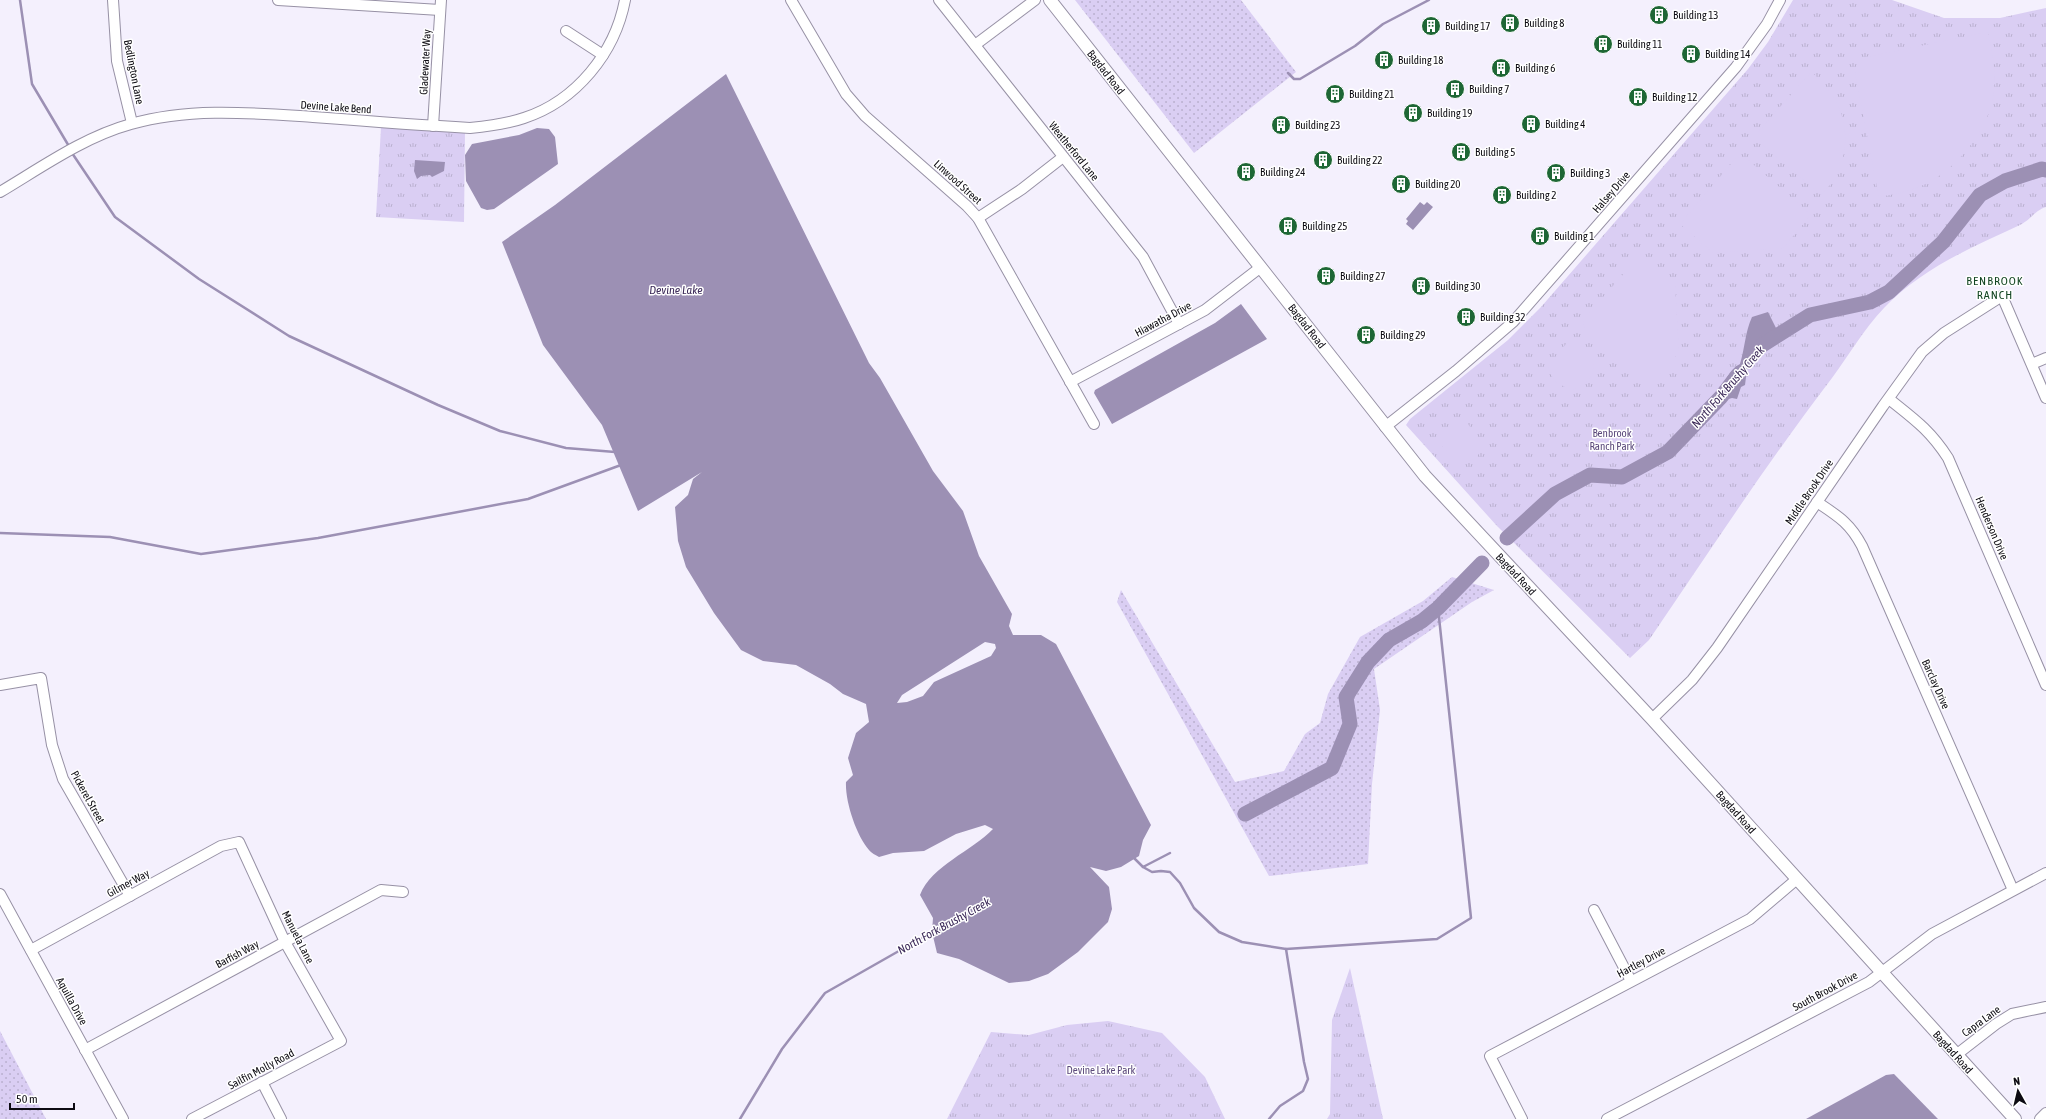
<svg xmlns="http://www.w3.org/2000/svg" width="2046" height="1119" font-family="'Asap Condensed',sans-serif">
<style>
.grass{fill:url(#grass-dots)}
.park{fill:url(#park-tufts)}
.garden{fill:#dacef3}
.water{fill:#9c90b4;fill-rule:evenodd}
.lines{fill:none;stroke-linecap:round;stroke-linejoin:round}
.stream{stroke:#9c90b4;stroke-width:2.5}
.river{stroke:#9c90b4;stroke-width:15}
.minor-casing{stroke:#9791a5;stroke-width:12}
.tertiary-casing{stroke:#9791a5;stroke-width:14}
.minor{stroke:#fff;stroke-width:10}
.tertiary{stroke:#fff;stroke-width:12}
.labels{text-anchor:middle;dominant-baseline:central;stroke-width:3;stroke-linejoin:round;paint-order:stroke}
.poi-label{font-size:11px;fill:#0d0b12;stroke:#fff;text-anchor:start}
.street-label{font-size:11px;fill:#0d0b12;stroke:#fff}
.park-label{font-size:11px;fill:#5b497b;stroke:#fff}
.neighbourhood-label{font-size:12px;letter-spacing:1px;fill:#144623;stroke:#fff}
.water-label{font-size:12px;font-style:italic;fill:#3c2a59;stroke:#fff}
</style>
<defs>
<pattern id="grass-dots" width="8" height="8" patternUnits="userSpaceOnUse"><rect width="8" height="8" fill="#dacef3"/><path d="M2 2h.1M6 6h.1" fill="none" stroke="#bab0cf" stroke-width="1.8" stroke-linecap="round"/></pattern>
<pattern id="park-tufts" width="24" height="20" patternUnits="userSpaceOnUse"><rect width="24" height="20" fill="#dacef3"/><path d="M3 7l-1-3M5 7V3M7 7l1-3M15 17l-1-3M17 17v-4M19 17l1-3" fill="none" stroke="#bab0cf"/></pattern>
</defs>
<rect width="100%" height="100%" fill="#f4f0fd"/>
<g class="grass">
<path d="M1075 0H1241L1296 72 1194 153Z"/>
<path d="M1452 577 1494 590 1472 602 1374 669 1380 710 1372 784 1368 864 1269 876 1117 602 1121 590 1235 782 1284 771 1305 734 1320 723 1328 694 1360 637 1423 601Z"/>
<path d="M0 1031 46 1119H0Z"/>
</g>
<g class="park">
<path d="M1793 0H1892L1944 18H2000L2046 8V207C2034 211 2032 219 2020 225 1972 247 1921 269 1884 308 1864 329 1849 355 1832 378 1767 463 1709 552 1649 640L1630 658 1497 526 1406 425 1410 419 1508 340 1541 307 1748 69 1768 42Z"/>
<path d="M381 127 465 132 464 222 376 217Z"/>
<path d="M1350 968 1383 1119H1327L1330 1114 1332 1020Z"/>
<path d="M1108 1021 1162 1033 1205 1077 1225 1119H947L991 1032 1029 1035 1067 1025Z"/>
</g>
<g class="garden">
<path d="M1988 32C1992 51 1996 70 1994 90 1991 123 1968 154 1942 174 1924 188 1901 193 1879 197L1855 73 1866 57Z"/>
<path d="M1811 72C1841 96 1854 132 1839 170 1836 179 1828 187 1821 195L1758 141V132Z"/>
<path d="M1745 157 1811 215 1783 248 1713 253 1680 224 1736 158Z"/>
<path d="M1641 254 1675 284 1679 353 1650 385 1585 331 1583 320Z"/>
<path d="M1566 344H1571L1593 362C1595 378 1587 384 1572 390 1558 385 1551 380 1548 366Z"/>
<path d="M1465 420 1485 447 1474 459 1461 463 1439 444 1438 438Z"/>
</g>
<g class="water">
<path d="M726 74 869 363 880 378 933 471 963 511 979 556 1012 614 1009 626 1013 635H1041L1056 644 1151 825 1143 840 1139 856 1121 867 1106 871 1090 867 1109 887 1112 909 1108 922 1078 952 1048 974 1029 981 1009 983 959 959 937 953 932 932 933 918 920 895C931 866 972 851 993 829L985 825 956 834 924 851 893 853 879 857C876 855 871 853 869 850 856 835 845 801 846 782L853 775 848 758 856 733 869 722 866 704 843 694 830 684 796 665 763 661 741 650 714 613 686 567 678 541 675 507 688 495 693 479 702 472 638 511 602 425 543 345 502 242 555 205ZM985 642 995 644 996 648 991 656 934 682 923 696 907 702 897 703 902 695Z"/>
<path d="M537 128 549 129 555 137 558 164 494 209 487 210 481 208 466 181 465 155 472 144 519 135Z"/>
<path d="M415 160 445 162 444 171 432 177 430 175 421 176 417 179 414 171Z"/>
<path d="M1420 202 1424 205 1427 202 1433 207 1413 230 1406 224 1408 221 1406 219Z"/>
<path d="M1241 304 1267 339 1112 424 1094 393 1095 390 1215 323Z"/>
<path d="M1768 312 1781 338 1764 346 1747 369 1745 385 1741 387 1737 399 1732 398 1725 400 1721 395C1723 384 1729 369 1740 364 1745 348 1745 332 1752 317Z"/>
<path d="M1894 1074 1938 1119H1806L1886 1075Z"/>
</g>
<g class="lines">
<g class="stream">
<path d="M20 0 32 84 70 148"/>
<path d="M1288 73 1294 79H1300L1355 46 1383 24 1429 0"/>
<path d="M72 153 115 217 199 279 289 336 438 405 500 431 566 448 615 452"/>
<path d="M0 533 110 537 201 554 318 538 528 499 621 465"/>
<path d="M1133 857 1143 867 1170 853"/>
<path d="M1143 867 1152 872 1161 871 1170 872 1180 883 1194 908 1219 932 1242 942 1286 949 1437 939 1471 918 1438 608"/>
<path d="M740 1119 782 1049 825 993 934 931"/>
<path d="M1269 1119 1280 1106 1303 1091 1308 1079 1304 1062 1286 949"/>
</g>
<g class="river">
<path d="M1761 346 1810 315 1870 302 1889 292 1943 242 1980 195 2005 181 2042 169 2046 170"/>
<path d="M1507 538 1555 494 1590 475 1622 477 1668 452 1721 397 1734 380"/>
<path d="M1245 814 1332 768 1350 724 1346 697 1368 662 1389 640 1422 621 1438 608 1482 563"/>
</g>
<g class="minor-casing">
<g id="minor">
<path d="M113 0 117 61 132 123"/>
<path d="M278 0 440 10"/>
<path d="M791 0 846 94 865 116 967 206 978 218 1094 424"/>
<path d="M939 0 1143 257 1179 324"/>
<path d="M566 31 603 55"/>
<path d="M975 45 1035 0"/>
<path d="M433 126 441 0"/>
<path d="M0 192C42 167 84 137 131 124 190 107 253 113 313 117 365 121 418 125 470 128 489 126 507 124 524 118 576 101 615 53 625 0"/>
<path d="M978 218 1022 189 1063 157"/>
<path d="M2032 364 2046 358"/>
<path d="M1070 382 1205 310 1261 267"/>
<path d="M1889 399C1914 419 1930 430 1948 458L2046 685"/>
<path d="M1385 427 1456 371 1513 322 1736 67 1767 24 1780 0"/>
<path d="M1817 502C1838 516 1850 523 1862 546L2013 890"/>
<path d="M0 685 41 678 52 745 63 779 130 896"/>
<path d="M1652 719 1692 680 1717 648 1883 406 1922 352 1944 333 2002 296 2046 398"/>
<path d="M0 894 123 1119"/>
<path d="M1594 910 1631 981"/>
<path d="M31 950 221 846 239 842 285 942 341 1041 192 1119"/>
<path d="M85 1050 381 890 403 892"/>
<path d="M1956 1055 1996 1024 2012 1014 2046 1007"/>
<path d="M262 1082 281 1119"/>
<path d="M1522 1119 1490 1056 1750 919 1797 879"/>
<path d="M1607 1119 1869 982 1932 934 2046 873"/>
<path d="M2040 1119 2046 1113"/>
</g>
</g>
<g class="tertiary-casing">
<path id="tertiary" d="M1050 0 1425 476 1652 719 2015 1119"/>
</g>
<use href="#minor" class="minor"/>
<use href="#tertiary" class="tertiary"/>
</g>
<defs>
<g id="building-disc" transform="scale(1)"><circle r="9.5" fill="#1e6735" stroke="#fff"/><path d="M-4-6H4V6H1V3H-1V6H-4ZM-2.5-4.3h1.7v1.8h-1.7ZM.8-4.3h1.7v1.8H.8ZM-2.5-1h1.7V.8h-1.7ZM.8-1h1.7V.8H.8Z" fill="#fff"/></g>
</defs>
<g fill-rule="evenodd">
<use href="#building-disc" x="1659" y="15"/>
<use href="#building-disc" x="1510" y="23"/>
<use href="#building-disc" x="1431" y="26"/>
<use href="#building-disc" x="1603" y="44"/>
<use href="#building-disc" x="1691" y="54"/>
<use href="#building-disc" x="1384" y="60"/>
<use href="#building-disc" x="1501" y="68"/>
<use href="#building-disc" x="1455" y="89"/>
<use href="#building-disc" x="1335" y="94"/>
<use href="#building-disc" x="1638" y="97"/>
<use href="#building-disc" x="1413" y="113"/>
<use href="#building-disc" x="1531" y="124"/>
<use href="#building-disc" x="1281" y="125"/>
<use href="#building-disc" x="1461" y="152"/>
<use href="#building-disc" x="1323" y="160"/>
<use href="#building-disc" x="1246" y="172"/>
<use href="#building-disc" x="1556" y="173"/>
<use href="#building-disc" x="1401" y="184"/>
<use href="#building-disc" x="1502" y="195"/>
<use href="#building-disc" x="1288" y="226"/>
<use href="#building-disc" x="1540" y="236"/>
<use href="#building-disc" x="1326" y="276"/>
<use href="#building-disc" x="1421" y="286"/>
<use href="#building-disc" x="1466" y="317"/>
<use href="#building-disc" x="1366" y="335"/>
</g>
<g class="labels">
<g class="poi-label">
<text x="1673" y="15">Building 13</text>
<text x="1524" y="23">Building 8</text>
<text x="1445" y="26">Building 17</text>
<text x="1617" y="44">Building 11</text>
<text x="1705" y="54">Building 14</text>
<text x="1398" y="60">Building 18</text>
<text x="1515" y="68">Building 6</text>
<text x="1469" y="89">Building 7</text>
<text x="1349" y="94">Building 21</text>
<text x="1652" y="97">Building 12</text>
<text x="1427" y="113">Building 19</text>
<text x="1545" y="124">Building 4</text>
<text x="1295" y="125">Building 23</text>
<text x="1475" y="152">Building 5</text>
<text x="1337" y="160">Building 22</text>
<text x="1260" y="172">Building 24</text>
<text x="1570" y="173">Building 3</text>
<text x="1415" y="184">Building 20</text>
<text x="1516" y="195">Building 2</text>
<text x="1302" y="226">Building 25</text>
<text x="1554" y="236">Building 1</text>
<text x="1340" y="276">Building 27</text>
<text x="1435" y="286">Building 30</text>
<text x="1480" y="317">Building 32</text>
<text x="1380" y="335">Building 29</text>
</g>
<g class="street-label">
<text transform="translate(425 62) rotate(-87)">Gladewater Way</text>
<text transform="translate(134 72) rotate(79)">Bedlington Lane</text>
<text transform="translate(1106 72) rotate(52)">Bagdad Road</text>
<text transform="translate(336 107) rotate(4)">Devine Lake Bend</text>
<text transform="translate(1074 151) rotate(51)">Weatherford Lane</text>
<text transform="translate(958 182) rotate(42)">Linwood Street</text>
<text transform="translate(1611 192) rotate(-49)">Halsey Drive</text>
<text transform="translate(1163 319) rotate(-28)">Hiawatha Drive</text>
<text transform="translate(1307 326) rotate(52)">Bagdad Road</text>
<text transform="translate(1809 492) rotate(-56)">Middle Brook Drive</text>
<text transform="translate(1992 528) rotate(67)">Henderson Drive</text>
<text transform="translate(1516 574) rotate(47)">Bagdad Road</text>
<text transform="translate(1936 684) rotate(66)">Barclay Drive</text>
<text transform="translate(88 797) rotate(61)">Pickerel Street</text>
<text transform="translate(1736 812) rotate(48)">Bagdad Road</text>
<text transform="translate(128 883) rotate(-28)">Gilmer Way</text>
<text transform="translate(298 937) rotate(63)">Manuela Lane</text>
<text transform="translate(237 954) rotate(-28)">Barfish Way</text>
<text transform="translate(1641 962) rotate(-28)">Hartley Drive</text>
<text transform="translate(1825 991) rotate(-28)">South Brook Drive</text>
<text transform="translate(72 1001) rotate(61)">Aquilla Drive</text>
<text transform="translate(1981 1021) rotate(-36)">Capra Lane</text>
<text transform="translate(1953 1052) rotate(48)">Bagdad Road</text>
<text transform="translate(261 1069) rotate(-28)">Sailfin Molly Road</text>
</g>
<g class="park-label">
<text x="1612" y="433">Benbrook<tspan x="1612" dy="13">Ranch Park</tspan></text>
<text x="1101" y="1070">Devine Lake Park</text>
</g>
<g class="neighbourhood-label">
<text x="1995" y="281">BENBROOK<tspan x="1995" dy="14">RANCH</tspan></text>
</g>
<g class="water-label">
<text x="676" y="290">Devine Lake</text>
<text transform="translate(1728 387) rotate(-49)">North Fork Brushy Creek</text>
<text transform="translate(944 926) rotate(-29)">North Fork Brushy Creek</text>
</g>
</g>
<g transform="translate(2018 1091) rotate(352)" stroke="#ffffff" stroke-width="3" paint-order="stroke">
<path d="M0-3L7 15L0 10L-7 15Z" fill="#0d0b12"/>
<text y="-6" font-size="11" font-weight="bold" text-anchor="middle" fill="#0d0b12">N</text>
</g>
<path d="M10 1103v6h64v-6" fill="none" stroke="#0d0b12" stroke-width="2"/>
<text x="16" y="1103" font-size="12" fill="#0d0b12" stroke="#ffffff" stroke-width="3" paint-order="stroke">50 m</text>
</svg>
